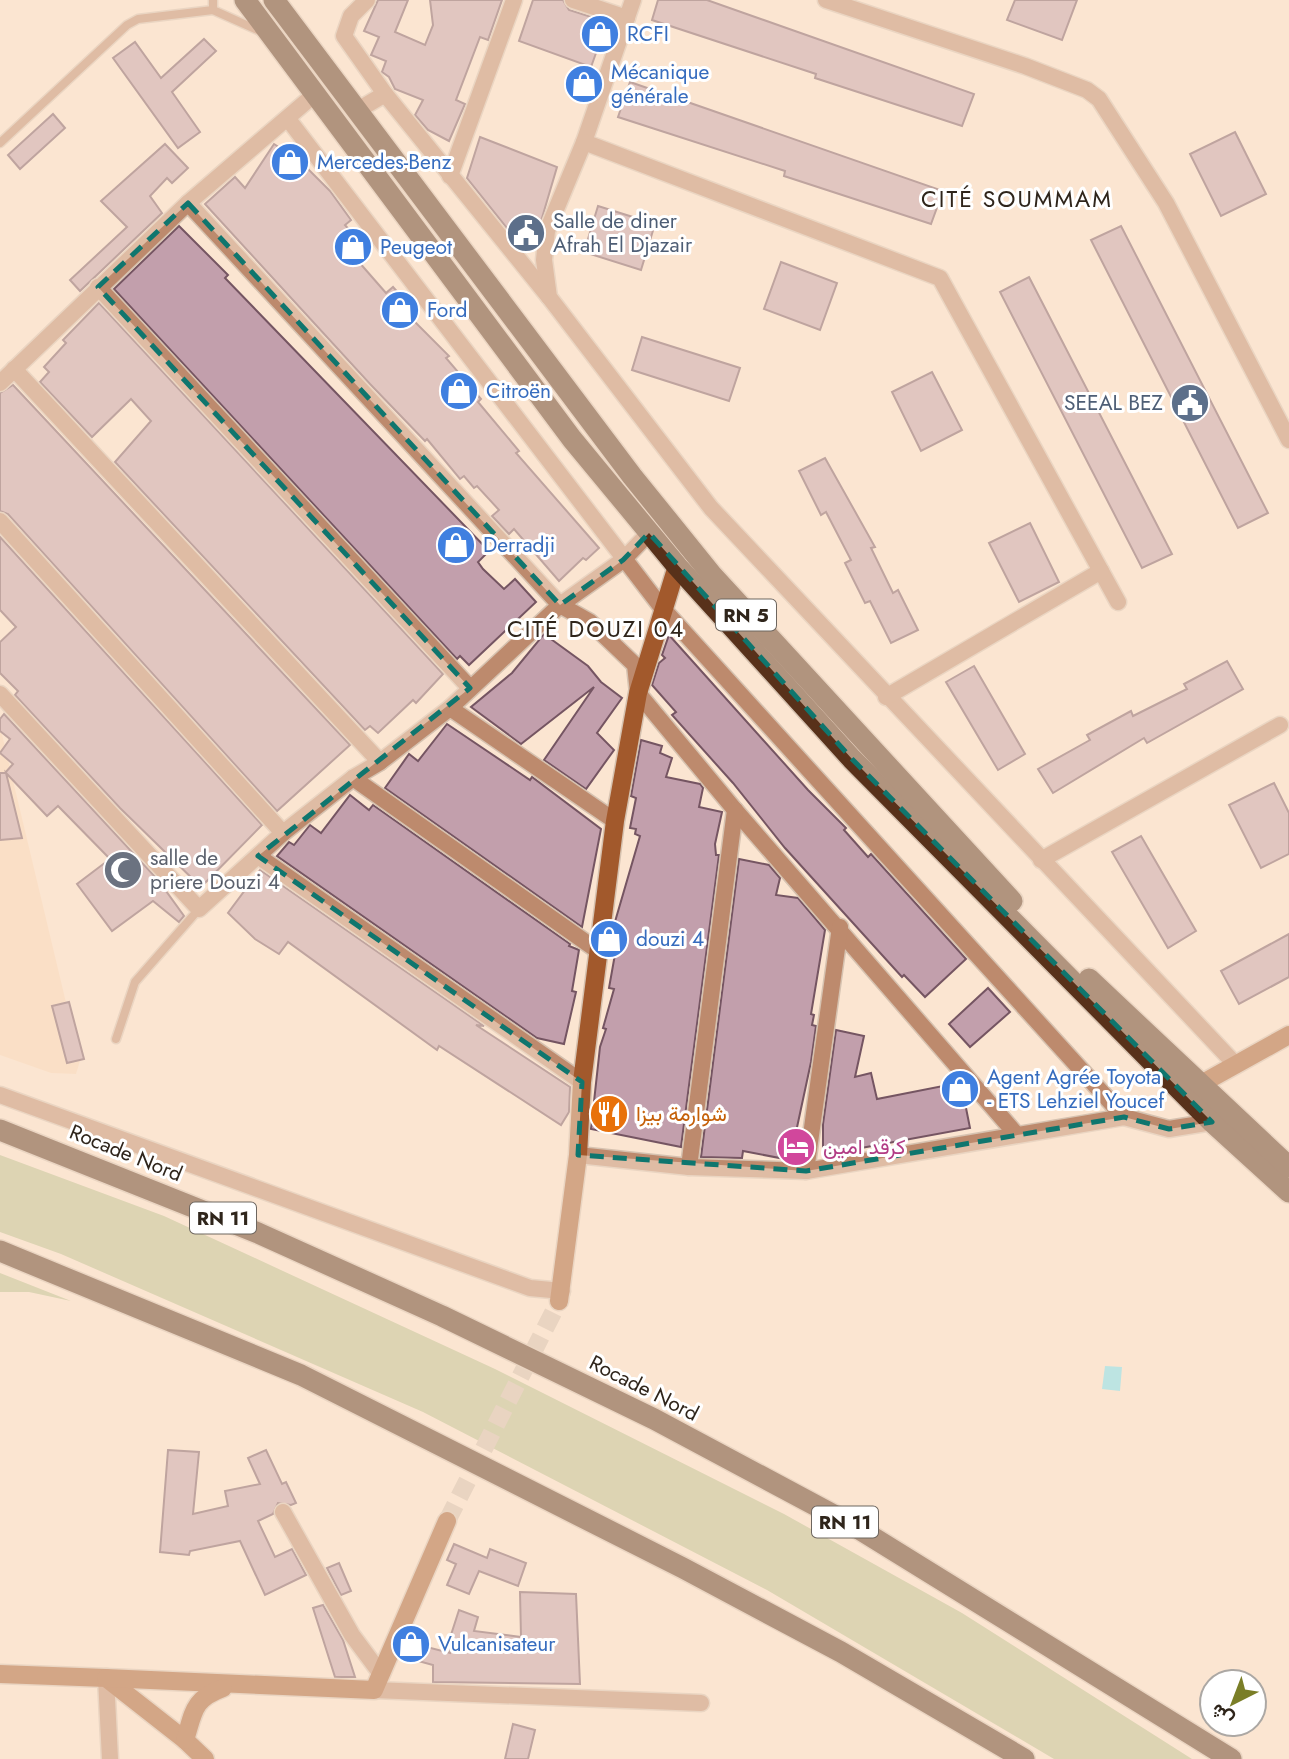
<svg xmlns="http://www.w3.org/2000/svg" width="1289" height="1759" font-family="Jost,Vazirmatn,sans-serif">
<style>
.built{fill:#f9d8b9}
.green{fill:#b8be8f}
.water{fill:#72e2f6}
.building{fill:#c29fac;stroke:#755562;stroke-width:2}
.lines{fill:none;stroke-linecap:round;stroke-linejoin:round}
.secondary-tunnel{stroke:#d2bfad;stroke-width:18;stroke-dasharray:18 9;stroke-linecap:butt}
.lane-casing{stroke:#d6c2b0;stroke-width:11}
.street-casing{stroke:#d6c2b0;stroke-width:19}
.secondary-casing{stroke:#d6c2b0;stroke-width:21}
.highway-casing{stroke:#d6c2b0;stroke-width:24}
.lane{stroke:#bd8a6d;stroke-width:8}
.street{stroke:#bd8a6d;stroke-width:16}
.secondary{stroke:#a2592c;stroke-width:18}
.highway{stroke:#58311a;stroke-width:21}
.marked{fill:none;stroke:#0f766e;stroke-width:5;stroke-dasharray:14 9;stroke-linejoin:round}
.labels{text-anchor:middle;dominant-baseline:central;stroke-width:6;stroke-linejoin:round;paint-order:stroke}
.shield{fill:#fff;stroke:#6d665f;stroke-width:2}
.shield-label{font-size:19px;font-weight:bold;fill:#2f251b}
.shop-label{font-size:21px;fill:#366cbe;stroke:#fff;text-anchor:start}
.service-label{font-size:21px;fill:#4e5e75;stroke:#fff;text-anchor:start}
.worship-label{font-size:21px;fill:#5b616d;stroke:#fff;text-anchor:start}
.food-label{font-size:21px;fill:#c56008;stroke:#fff;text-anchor:start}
.hotel-label{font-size:21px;fill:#b23c85;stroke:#fff;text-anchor:start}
.street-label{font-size:21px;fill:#2f251b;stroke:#fff}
.neighbourhood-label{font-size:23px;letter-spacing:2px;fill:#2f251b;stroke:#fff}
</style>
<rect width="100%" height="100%" fill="#fbe5d1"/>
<path class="built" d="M0 726 80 1061 76 1074 51 1073 0 1055Z"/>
<g class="green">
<path d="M0 1155 164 1216 495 1369 784 1514 962 1613 1192 1759H1054L767 1590 423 1412 61 1254 0 1232Z"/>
<path d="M0 1273 71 1301 29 1292H0Z"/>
</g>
<path class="water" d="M1105 1366 1122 1367 1120 1391 1102 1389Z"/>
<g class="building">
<path d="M378 0H408L395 32 425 45 433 25 430 0H502L488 40 480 37 456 100 465 104 449 141 428 130 415 115 423 100 395 89 389 77 382 72 386 61 371 55 379 37 364 31Z"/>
<path d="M533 0H563L569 10 604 21 606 25 591 67 519 41Z"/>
<path d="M658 0H707L974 94 962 126 815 78 816 74 652 20Z"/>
<path d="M1015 0H1077L1062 40 1007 20Z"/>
<path d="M204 39 216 51 172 92 200 132 178 148 113 58 135 42 161 78Z"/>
<path d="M630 82 943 191 931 224 784 176 785 171 618 117Z"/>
<path d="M53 114 65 128 20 169 8 155Z"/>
<path d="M1235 132 1266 194 1221 216 1190 154Z"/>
<path d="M480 137 557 167 534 245 514 237 467 178Z"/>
<path d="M165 144 188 168 172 183 167 178 150 196 162 213 80 291 70 280 127 227 101 201Z"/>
<path d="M274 144 298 159 330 191 351 220 345 225 368 252 358 261 386 293 393 287 418 315 413 320 449 356 446 358 481 399 478 402 519 451 516 453 599 548 586 560 583 558 559 581 514 529 509 534 492 516 499 510 477 486 474 488 464 476 460 479 427 439 425 441 370 384 205 204 235 177 245 188Z"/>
<path d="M598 206 655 224 641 270 584 252Z"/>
<path d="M179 226 228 275 225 278 489 551 478 562 483 569 504 589 515 579 536 602 469 665 460 656 457 659 114 289Z"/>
<path d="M1121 226 1268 513 1238 528 1091 240Z"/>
<path d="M781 262 837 283 820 330 764 309Z"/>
<path d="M1029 277 1172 554 1142 568 1000 292Z"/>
<path d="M99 303 443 674 416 703 413 700 378 733 370 726 365 730 115 462 151 421 131 399 92 437 40 382 49 372 44 367 66 343 63 340Z"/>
<path d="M642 337 740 368 729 401 632 370Z"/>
<path d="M932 372 962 430 921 451 892 392Z"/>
<path d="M13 385 350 745 277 811 8 514 0 511V393Z"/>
<path d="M825 458 875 547 871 548 893 593 898 590 918 630 891 643 870 601 865 603 845 563 851 560 826 512 821 515 799 471Z"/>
<path d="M1030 523 1059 582 1019 602 989 543Z"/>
<path d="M0 537 262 825 201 887 120 808 15 695 18 691 0 673V642L16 627 0 610Z"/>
<path d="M544 634 588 666 601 682 622 698 597 733 614 750 586 789 544 760 594 687 521 744 471 707 512 673Z"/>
<path d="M669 635 808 790 846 828 844 830 868 857 871 854 966 959 925 997 904 975 902 977 785 848 733 783 672 715 676 712 652 685 659 663 665 658 662 655Z"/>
<path d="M1227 661 1243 689 1147 743 1144 738 1053 793 1038 769 1090 740 1087 735 1131 711 1133 716 1187 689 1184 684Z"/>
<path d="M974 666 1025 754 998 770 946 682Z"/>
<path d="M4 714 158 880 184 916 179 922 153 901 112 931 77 884 110 859 58 806 47 816 6 773 22 838 0 840V773H5L13 764 0 753 10 739 0 731V719Z"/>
<path d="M447 724 530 780 532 777 601 829 582 927 385 788 409 754 418 761Z"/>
<path d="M641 740 662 746 660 753 672 758 666 777 700 784 703 788 699 807 722 812 715 844 716 855H719L681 1147 591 1129 600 1047 606 1029 603 1028 614 989 609 988 617 943 611 942 612 932 640 836 635 834 636 829 630 828 636 798 631 796Z"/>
<path d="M1274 783 1289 813V854L1261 868 1229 805Z"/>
<path d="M350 795 369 810 373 805 570 944 569 946 579 950 572 991 576 992 564 1044 537 1038 277 856 289 842 294 845 310 825 321 833Z"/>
<path d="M1141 836 1196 931 1168 948 1112 852Z"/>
<path d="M739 859 769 865 780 878 776 895 798 898 825 930 811 1014 814 1015 812 1025 816 1026 811 1062 790 1160 743 1151 742 1158 701 1157Z"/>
<path d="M260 870 484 1026 476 1025 570 1087 569 1112 561 1125 439 1046 437 1050 288 942 279 954 255 939 228 913Z"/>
<path d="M1289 934V977L1239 1004 1221 971Z"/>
<path d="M988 988 1010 1012 970 1047 949 1024Z"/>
<path d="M69 1002 84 1059 67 1063 52 1006Z"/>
<path d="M836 1030 864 1036 855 1077 871 1073 877 1099 958 1083 962 1088 970 1128 823 1155V1124Z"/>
<path d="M168 1450 199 1452 193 1514 228 1506 225 1491 260 1484 248 1458 266 1450 282 1484 286 1482 296 1503 291 1505 278 1503 273 1514 258 1521 275 1557 292 1549 306 1575 265 1595 240 1541 190 1551 189 1555 160 1552Z"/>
<path d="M454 1544 487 1558 490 1549 526 1563 518 1586 479 1571 469 1594 447 1585 456 1564 447 1560Z"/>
<path d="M339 1563 351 1591 341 1595 327 1568Z"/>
<path d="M520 1592 576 1594 580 1684 433 1682V1665L411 1659 415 1644 450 1653V1638L459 1610 478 1617 474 1631 521 1637Z"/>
<path d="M323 1605 343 1640 355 1677H335L313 1608Z"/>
<path d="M513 1724 535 1730 528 1759H505Z"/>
</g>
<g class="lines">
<path class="secondary-tunnel" d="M447 1521 559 1301"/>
<g class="lane-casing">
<g id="lane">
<path d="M213 0V10L262 32"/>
<path d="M0 143 127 25 138 19 213 10"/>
<path d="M116 1039 135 982 199 909"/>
</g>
</g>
<g class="street-casing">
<g id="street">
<path d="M367 0 351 16 344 36 385 94 549 297"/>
<path d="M573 0 627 18"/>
<path d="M633 0 584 142 547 231 544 260 549 297 711 508 1236 1065"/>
<path d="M826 0 1025 66 1087 90 1099 99 1166 203 1289 440"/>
<path d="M358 110 385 94"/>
<path d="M288 119 662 608 1124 1117"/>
<path d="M584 142 940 278 1118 602"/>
<path d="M450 176 514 0"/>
<path d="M188 203 560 605 590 622 635 665 638 693 735 810 1016 1134"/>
<path d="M98 287 470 688"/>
<path d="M14 369 380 762"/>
<path d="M0 383 188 203 315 94"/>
<path d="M0 521 283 833"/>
<path d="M0 694 199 909 283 833 353 778 380 762 450 708 560 605 623 560 649 533"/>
<path d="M886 697 1101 571"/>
<path d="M450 708 615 821"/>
<path d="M353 778 601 953"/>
<path d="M258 856 582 1082"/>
<path d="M1041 860 1280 725"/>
<path d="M0 1095 530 1288 562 1291"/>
<path d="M578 1155 689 1167 806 1171 1124 1117 1169 1129 1212 1122"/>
<path d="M689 1167 735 810"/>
<path d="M806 1171 840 927"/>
<path d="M283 1512 352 1635 381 1674"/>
<path d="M106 1678 110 1759"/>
<path d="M374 1690 701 1703"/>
</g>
</g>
<g class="secondary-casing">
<g id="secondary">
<path d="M1201 1084 1289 1035"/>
<path d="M559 1301 578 1155 582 1082 615 821 638 693 677 566"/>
<path d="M0 1674 106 1678 185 1740 205 1759"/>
<path d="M106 1678 374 1690 447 1521"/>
<path d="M185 1740C194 1711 193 1699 223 1688"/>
</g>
</g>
<g class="highway-casing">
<g id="highway">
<path d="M245 0 572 439 677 566 852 759 1212 1122 1289 1192"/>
<path d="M274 0 632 476 712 575 1012 901"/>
<path d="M1089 979 1289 1167"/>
<path d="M0 1130 258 1233 442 1316 654 1419 856 1527 1231 1759"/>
<path d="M0 1251 301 1375 683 1568 841 1652 1024 1759"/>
</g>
</g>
<use href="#lane" class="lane"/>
<use href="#street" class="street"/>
<use href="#secondary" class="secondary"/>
<use href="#highway" class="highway"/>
</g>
<path d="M0 0H1289V1759H0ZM188 203 560 605 623 560 649 533 852 759 1212 1122 1169 1129 1124 1117 806 1171 578 1155 582 1082 258 856 470 688 98 287Z" fill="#fbe5d1" fill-opacity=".55" fill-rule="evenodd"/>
<path class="marked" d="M188 203 560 605 623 560 649 533 852 759 1212 1122 1169 1129 1124 1117 806 1171 578 1155 582 1082 258 856 470 688 98 287Z"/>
<defs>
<g id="shop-disc" transform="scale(2.0125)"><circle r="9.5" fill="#3f7fe0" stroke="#fff"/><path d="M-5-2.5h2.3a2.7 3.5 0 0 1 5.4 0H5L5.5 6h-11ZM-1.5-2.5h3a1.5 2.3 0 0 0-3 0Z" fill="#fff"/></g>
<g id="civic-disc" transform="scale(2.0125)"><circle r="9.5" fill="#5c6f8a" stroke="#fff"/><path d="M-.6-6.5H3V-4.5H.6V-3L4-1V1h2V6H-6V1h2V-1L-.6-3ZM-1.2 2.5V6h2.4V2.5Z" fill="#fff"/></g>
<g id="mosque-disc" transform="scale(2.0125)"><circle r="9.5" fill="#6b7280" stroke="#fff"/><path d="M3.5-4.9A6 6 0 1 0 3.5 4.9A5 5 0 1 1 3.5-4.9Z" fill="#fff"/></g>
<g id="restaurant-disc" transform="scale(2.0125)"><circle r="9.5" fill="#e8710a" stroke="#fff"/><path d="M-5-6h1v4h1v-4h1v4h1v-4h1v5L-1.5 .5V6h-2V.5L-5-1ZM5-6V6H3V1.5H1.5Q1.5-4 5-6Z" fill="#fff"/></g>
<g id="hotel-disc" transform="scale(2.0125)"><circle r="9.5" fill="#d1479c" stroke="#fff"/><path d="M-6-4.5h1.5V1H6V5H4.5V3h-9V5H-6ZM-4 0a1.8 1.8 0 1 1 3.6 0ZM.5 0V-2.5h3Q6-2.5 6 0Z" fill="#fff"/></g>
</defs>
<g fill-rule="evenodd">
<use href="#shop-disc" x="600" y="34"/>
<use href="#shop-disc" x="584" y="84"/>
<use href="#shop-disc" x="290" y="162"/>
<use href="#civic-disc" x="526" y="233"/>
<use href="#shop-disc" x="353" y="247"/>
<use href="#shop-disc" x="400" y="310"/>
<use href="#shop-disc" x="459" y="391"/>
<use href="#civic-disc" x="1190" y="403"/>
<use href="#shop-disc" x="456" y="545"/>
<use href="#mosque-disc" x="123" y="870"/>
<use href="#shop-disc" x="609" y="939"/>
<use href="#shop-disc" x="960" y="1089"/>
<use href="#restaurant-disc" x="609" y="1114"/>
<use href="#hotel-disc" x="796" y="1147"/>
<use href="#shop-disc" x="411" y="1644"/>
</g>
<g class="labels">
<g class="shield">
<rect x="716" y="599.5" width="60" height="31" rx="5"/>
<rect x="190" y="1202.5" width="66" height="31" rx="5"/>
<rect x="812" y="1506.5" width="66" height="31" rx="5"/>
</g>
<g class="shield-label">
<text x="746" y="615">RN 5</text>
<text x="223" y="1218">RN 11</text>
<text x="845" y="1522">RN 11</text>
</g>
<g class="shop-label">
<text x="627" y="34">RCFI</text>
<text x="611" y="72">Mécanique<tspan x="611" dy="24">générale</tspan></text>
<text x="317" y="162">Mercedes-Benz</text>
<text x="380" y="247">Peugeot</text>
<text x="427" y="310">Ford</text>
<text x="486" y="391">Citroën</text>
<text x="483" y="545">Derradji</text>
<text x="636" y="939">douzi 4</text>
<text x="987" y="1077">Agent Agrée Toyota<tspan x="987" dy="24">- ETS Lehziel Youcef</tspan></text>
<text x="438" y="1644">Vulcanisateur</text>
</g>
<g class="service-label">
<text x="553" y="221">Salle de diner<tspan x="553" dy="24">Afrah El Djazair</tspan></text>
<text x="1163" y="403" text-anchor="end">SEEAL BEZ</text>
</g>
<g class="worship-label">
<text x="150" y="858">salle de<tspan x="150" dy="24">priere Douzi 4</tspan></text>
</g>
<g class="food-label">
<text x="636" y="1114">شوارمة بيزا</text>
</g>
<g class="hotel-label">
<text x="823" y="1147">كرقد امين</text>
</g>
<g class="street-label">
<text transform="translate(126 1153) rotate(22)">Rocade Nord</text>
<text transform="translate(644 1388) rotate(27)">Rocade Nord</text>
</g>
<g class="neighbourhood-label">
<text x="1017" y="199">CITÉ SOUMMAM</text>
<text x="596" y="629">CITÉ DOUZI 04</text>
</g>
</g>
<g transform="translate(1233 1703) rotate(222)"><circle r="33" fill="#ffffff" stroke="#aca8a4" stroke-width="2"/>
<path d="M0-5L12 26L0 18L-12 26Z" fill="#7a7e27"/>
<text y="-10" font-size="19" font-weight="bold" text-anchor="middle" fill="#2f251b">ش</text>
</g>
</svg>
